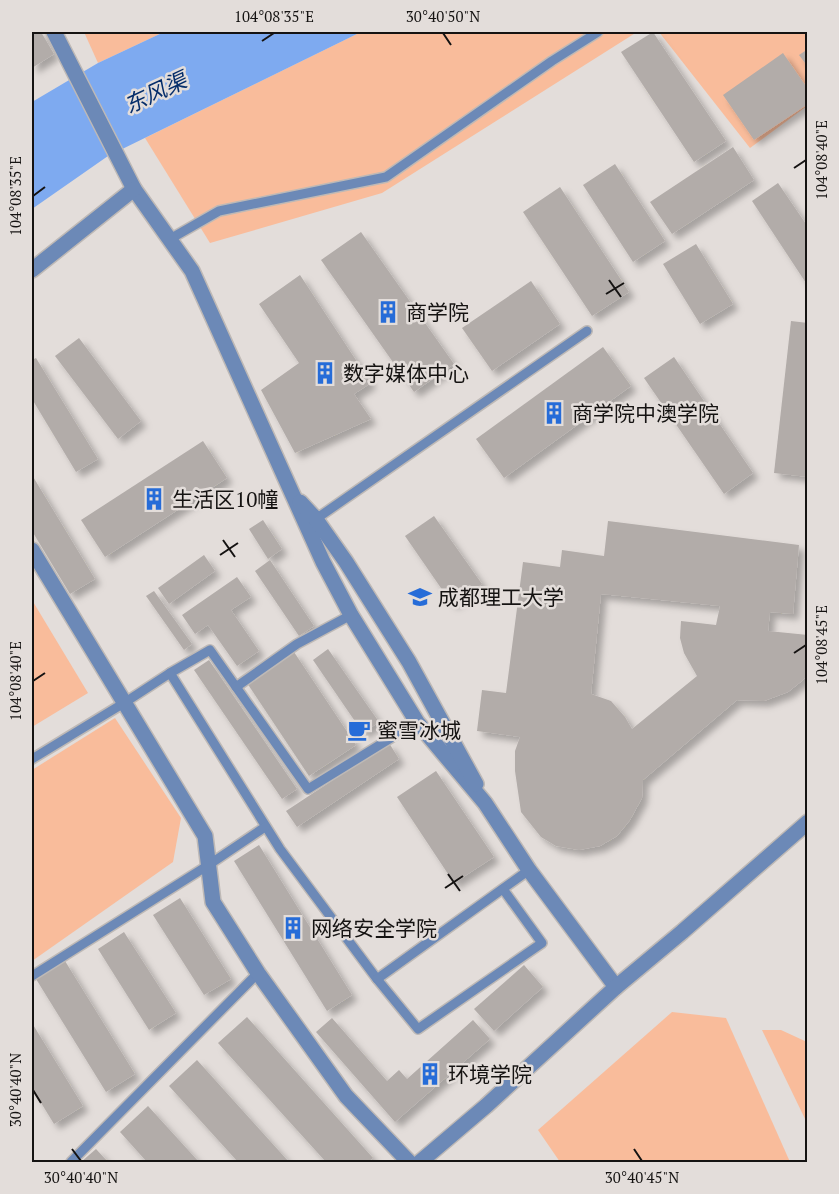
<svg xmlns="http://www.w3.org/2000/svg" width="839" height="1194" font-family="'PT Serif','Noto Sans SC',serif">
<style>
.green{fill:#f9bc9b}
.water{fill:#7eaaf0}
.building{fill:#b2aca9;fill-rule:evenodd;filter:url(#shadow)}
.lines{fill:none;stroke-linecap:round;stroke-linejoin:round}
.lane-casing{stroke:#beb9b6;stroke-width:12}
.street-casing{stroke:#beb9b6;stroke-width:18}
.lane{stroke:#6c89b7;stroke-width:9}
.street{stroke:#6c89b7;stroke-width:15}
.ticks{fill:none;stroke:#151312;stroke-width:2}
.labels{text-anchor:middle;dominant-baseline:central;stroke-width:5;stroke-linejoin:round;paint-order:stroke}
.poi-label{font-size:21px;fill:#151312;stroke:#e3ddda;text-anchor:start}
.water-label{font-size:22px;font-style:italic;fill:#052d6a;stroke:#e3ddda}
.neatline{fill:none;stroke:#151312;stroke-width:2}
.ticks-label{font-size:15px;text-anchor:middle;fill:#151312}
</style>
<defs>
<filter id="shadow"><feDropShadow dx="5.5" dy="5.5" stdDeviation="3" flood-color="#0004"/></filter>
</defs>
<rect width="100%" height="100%" fill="#e3ddda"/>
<g class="green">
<path d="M84 32H164L98 63Z"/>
<path d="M361 32H637L382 193 210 243 145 138Z"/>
<path d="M659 32H807V106L750 148Z"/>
<path d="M32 600 88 693 32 727Z"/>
<path d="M115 718 181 818 173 862 32 961V770Z"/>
<path d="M672 1012 726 1018 790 1162H560L538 1130Z"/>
<path d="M762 1030H781L807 1042V1123Z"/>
</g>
<path class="water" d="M164 32H361L108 156 32 209V102L98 63Z"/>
<g class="building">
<path d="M32 32H41L54 54 32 68Z"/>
<path d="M653 32 726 141 694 162 621 52Z"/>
<path d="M808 49V67L799 55Z"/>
<path d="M783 53 808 89V104L754 140 723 95Z"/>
<path d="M733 147 754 180 672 234 650 202Z"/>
<path d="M615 164 665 241 633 262 583 185Z"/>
<path d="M778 183 808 227V281L806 283 752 201Z"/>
<path d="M560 187 629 292 592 316 523 212Z"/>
<path d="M361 232 454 364 414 392 321 260Z"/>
<path d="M696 244 733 304 700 324 663 264Z"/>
<path d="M300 275 371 383 354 394 371 419 295 453 261 390 299 363 259 304Z"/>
<path d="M531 281 560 324 492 371 462 328Z"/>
<path d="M791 321 808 323V477L774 473Z"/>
<path d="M79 338 141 421 118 439 55 356Z"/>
<path d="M603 347 631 386 504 478 476 439Z"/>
<path d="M674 357 753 473 724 494 644 378Z"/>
<path d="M36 358 98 459 76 472 32 399V360Z"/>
<path d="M203 441 227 478 105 557 81 520Z"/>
<path d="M32 475 95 579 70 594 32 531Z"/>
<path d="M434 516 482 584 452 604 405 536Z"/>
<path d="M263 520 282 549 268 559 249 529Z"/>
<path d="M608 521 799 545 793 614 770 612 768 631 808 635V674L803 680 788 692 764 701 737 700 643 780 642 798 630 820 617 836 600 846 579 850 556 846 541 837 521 812 515 771V751L520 737 477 731 482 690 506 693 523 562 560 567 562 550 604 556ZM601 594 720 606 716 625 681 621 680 638 684 653 697 676 632 729 625 717 611 701 591 694Z"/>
<path d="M204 555 215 571 169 604 158 588Z"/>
<path d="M270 560 314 626 299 636 255 571Z"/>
<path d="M237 577 251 597 231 610 259 651 237 666 208 625 195 634 182 615Z"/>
<path d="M154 591 192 644 184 650 146 596Z"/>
<path d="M328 649 379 722 363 733 313 660Z"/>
<path d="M294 652 356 745 309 776 247 683Z"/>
<path d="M209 660 297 789 282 799 194 670Z"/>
<path d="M389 743 399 759 297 827 286 811Z"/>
<path d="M436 771 494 857 454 883 397 797Z"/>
<path d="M259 845 352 995 327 1011 234 861Z"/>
<path d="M180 898 231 979 204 995 153 915Z"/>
<path d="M124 932 176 1013 149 1030 98 949Z"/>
<path d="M65 961 135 1074 106 1092 36 979Z"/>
<path d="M524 965 543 987 494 1031 474 1009Z"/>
<path d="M247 1017 373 1158 368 1162H326L218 1043Z"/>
<path d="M332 1018 387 1081 399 1070 407 1079 473 1020 490 1039 395 1122 316 1032Z"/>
<path d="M32 1023 83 1106 54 1124 32 1088Z"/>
<path d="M197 1060 289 1162H238L169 1086Z"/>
<path d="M148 1106 199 1162H147L120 1132Z"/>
<path d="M96 1149 108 1162H81Z"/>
</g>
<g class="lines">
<g class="lane-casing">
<g id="lane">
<path d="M170 239 219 211 386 177 552 61 598 32"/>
<path d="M313 521 587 331"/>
<path d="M170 673 210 650 308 789 417 722"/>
<path d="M236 687 297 644 351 615"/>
<path d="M32 759 124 703 170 673 280 849 377 979 529 870"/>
<path d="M32 976 207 866 265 827"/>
<path d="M377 979 418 1029 542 943 503 889"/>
<path d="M71 1162 258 973"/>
</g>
</g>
<g class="street-casing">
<g id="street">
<path d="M54 32 134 189 192 271 323 562 351 615 417 722 485 803 529 870 616 987"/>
<path d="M32 270 134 189"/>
<path d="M300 502 315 518 346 562 409 662 476 784"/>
<path d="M32 550 205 836 213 902 258 973 346 1096 409 1162"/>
<path d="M420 1162 486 1106 616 987 682 932 808 822"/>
</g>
</g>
<use href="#lane" class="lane"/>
<use href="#street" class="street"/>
</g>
<path class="ticks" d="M443 33 451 45M262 41 274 33M794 168 806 160M33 196 45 187M609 280 621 297M606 294 624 283M223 540 235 557M220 555 238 543M794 653 806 645M33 681 45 673M448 874 460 891M445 888 463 876M33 1090 41 1103M72 1149 81 1161M634 1149 642 1161"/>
<defs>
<g id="building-bare" transform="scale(1.8)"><path d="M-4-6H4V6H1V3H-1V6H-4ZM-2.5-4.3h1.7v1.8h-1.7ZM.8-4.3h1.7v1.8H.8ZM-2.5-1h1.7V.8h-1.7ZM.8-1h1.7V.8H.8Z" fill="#266cd8" stroke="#e3ddda" stroke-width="2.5" paint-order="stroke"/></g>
<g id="university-bare" transform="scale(1.8)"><path d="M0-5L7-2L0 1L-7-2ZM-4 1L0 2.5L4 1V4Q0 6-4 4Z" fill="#266cd8" stroke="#e3ddda" stroke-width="2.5" paint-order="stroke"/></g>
<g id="cafe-bare" transform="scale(1.8)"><path d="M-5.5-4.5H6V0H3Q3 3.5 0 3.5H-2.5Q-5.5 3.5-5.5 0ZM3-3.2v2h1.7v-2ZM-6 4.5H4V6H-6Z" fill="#266cd8" stroke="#e3ddda" stroke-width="2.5" paint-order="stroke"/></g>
</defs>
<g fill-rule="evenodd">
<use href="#building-bare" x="388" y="312"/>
<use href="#building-bare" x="325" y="373"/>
<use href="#building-bare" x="554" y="413"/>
<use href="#building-bare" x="154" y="499"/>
<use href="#university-bare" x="420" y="597"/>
<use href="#cafe-bare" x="359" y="730"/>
<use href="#building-bare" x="293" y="928"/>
<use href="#building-bare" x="430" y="1074"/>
</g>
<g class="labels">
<g class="poi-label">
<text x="406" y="312">商学院</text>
<text x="343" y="373">数字媒体中心</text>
<text x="572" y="413">商学院中澳学院</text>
<text x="172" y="499">生活区10幢</text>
<text x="438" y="597">成都理工大学</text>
<text x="377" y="730">蜜雪冰城</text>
<text x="311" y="928">网络安全学院</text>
<text x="448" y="1074">环境学院</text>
</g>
<g class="water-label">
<text transform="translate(155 92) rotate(-25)">东风渠</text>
</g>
</g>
<rect width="839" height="1194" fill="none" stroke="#e3ddda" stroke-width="66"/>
<rect x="33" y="33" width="773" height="1128" class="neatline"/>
<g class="ticks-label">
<text x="274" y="22">104°08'35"E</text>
<text x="443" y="22">30°40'50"N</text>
<text transform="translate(822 160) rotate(-90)" y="5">104°08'40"E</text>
<text transform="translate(16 196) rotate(-90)" y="5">104°08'35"E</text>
<text transform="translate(822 645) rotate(-90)" y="5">104°08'45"E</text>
<text transform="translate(16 681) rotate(-90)" y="5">104°08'40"E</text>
<text transform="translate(16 1090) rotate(-90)" y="5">30°40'40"N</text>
<text x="81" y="1183">30°40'40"N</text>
<text x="642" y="1183">30°40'45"N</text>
</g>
</svg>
